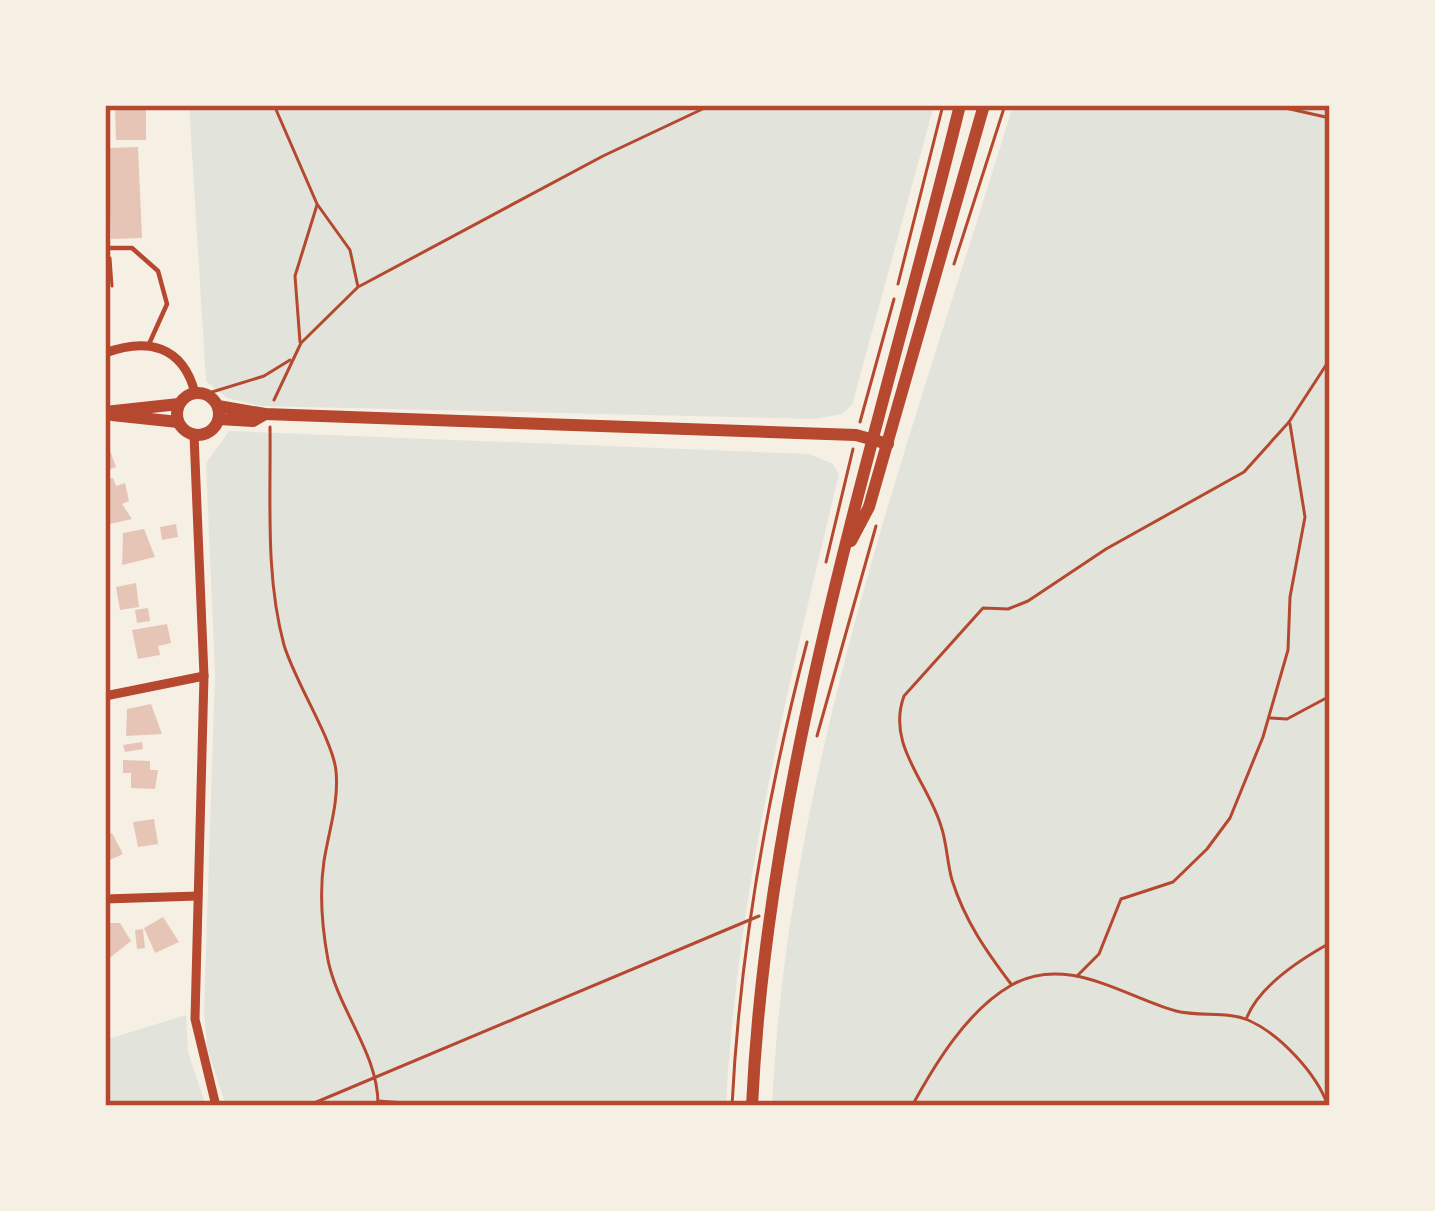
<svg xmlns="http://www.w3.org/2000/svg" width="1435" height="1211" font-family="Karla,sans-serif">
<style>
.green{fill:#e2e4dc}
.building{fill:#e6c5b7}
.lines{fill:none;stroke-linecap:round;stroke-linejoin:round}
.path{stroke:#b5482f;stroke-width:3}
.service{stroke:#b5482f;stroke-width:4.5}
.minor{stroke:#b5482f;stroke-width:9}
.tertiary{stroke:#b5482f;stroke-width:12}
.neatline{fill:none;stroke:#b5482f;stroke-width:4.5}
</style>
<rect width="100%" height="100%" fill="#f6efe4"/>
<g class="green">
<path d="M189 105H934L852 405 842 414 814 419 260 406 227 398 206 381Z"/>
<path d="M1013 105H1330V1106H772C788 761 914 432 1013 105Z"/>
<path d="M229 431 809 454 833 464 839 474C789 683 737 891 726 1106H226L207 1048 204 1011 215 674 206 463Z"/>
<path d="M186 1015 188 1052 206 1106H105V1040Z"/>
</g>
<g class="building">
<path d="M115 105H146V140H116Z"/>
<path d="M138 147 142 238 111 239 108 148Z"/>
<path d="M105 437 116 467 105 471Z"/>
<path d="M113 478 116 486 125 483 129 501 122 504 132 519 105 525V479Z"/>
<path d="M176 524 178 537 162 540 160 527Z"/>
<path d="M144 529 155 557 122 565 123 533Z"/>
<path d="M136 583 139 607 120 610 116 587Z"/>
<path d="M148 608 150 621 137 623 135 610Z"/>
<path d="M167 624 171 643 158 646 160 655 138 659 132 630Z"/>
<path d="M151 704 162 734 126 736 127 709Z"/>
<path d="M142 742 143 749 125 752 123 745Z"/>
<path d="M123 760 150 761V770H158L155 789 131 788V773H123Z"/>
<path d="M154 819 158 844 138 847 133 822Z"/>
<path d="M112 833 123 854 105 862V835Z"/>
<path d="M163 917 179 942 155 953 144 928Z"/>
<path d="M110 923H120L131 941 107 960 105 926Z"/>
<path d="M143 929 145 948 137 949 135 930Z"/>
</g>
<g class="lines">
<g class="path">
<path d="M108 105V236"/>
<path d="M1272 105 1330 118"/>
<path d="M110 258 112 286"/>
<path d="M954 264 1005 105"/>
<path d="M898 284 943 105"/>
<path d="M360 286 603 156 711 105"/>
<path d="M300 342 295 276 317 205"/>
<path d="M212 392 264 376 290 360"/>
<path d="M274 400 301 343 358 287 350 250 317 204 274 105"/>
<path d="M860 422 894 299"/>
<path d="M270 427C271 499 265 575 284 645 295 682 333 740 336 771 339 802 329 830 324 861 319 894 322 927 328 960 338 1010 379 1054 378 1106"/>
<path d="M826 562 853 449"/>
<path d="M1270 718 1287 719 1330 696"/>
<path d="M817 736 876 526"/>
<path d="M1077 976 1099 954 1121 899 1173 882 1207 849 1230 818 1263 737 1288 650 1290 597 1305 517 1290 424"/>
<path d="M1011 984C986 951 965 921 952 880 947 863 947 843 941 826 928 782 886 745 904 696L983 608 1008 609 1028 601 1106 549 1244 472 1289 422 1330 359"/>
<path d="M1247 1017C1260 986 1301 959 1330 943"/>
<path d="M378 1101 447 1106"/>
<path d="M307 1106 759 916"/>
<path d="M732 1106C740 947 767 795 807 642"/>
<path d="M912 1106C935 1064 967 1011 1010 986 1065 953 1123 996 1176 1011 1199 1017 1228 1011 1248 1020 1280 1034 1317 1074 1328 1106"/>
</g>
<path class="service" d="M109 248H132L158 271 167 304 149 344"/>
<g class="minor">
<path d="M105 353C148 337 183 346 195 393"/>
<path d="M194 435 204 676 195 1019 216 1106"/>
<path d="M105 696 204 676"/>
<path d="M105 899 198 896"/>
</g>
<g class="tertiary">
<circle cx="198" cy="414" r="21"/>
<path d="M218 406 265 414 856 435 888 444"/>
<path d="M105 412 179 404"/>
<path d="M112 415 178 422"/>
<path d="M219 419 253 421 265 414"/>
<path d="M851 541 869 507 984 105"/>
<path d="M752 1106C768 763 879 436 960 105"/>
</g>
</g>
<rect width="1435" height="1211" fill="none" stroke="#f6efe4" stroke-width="216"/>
<rect x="108" y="108" width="1219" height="995" class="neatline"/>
</svg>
